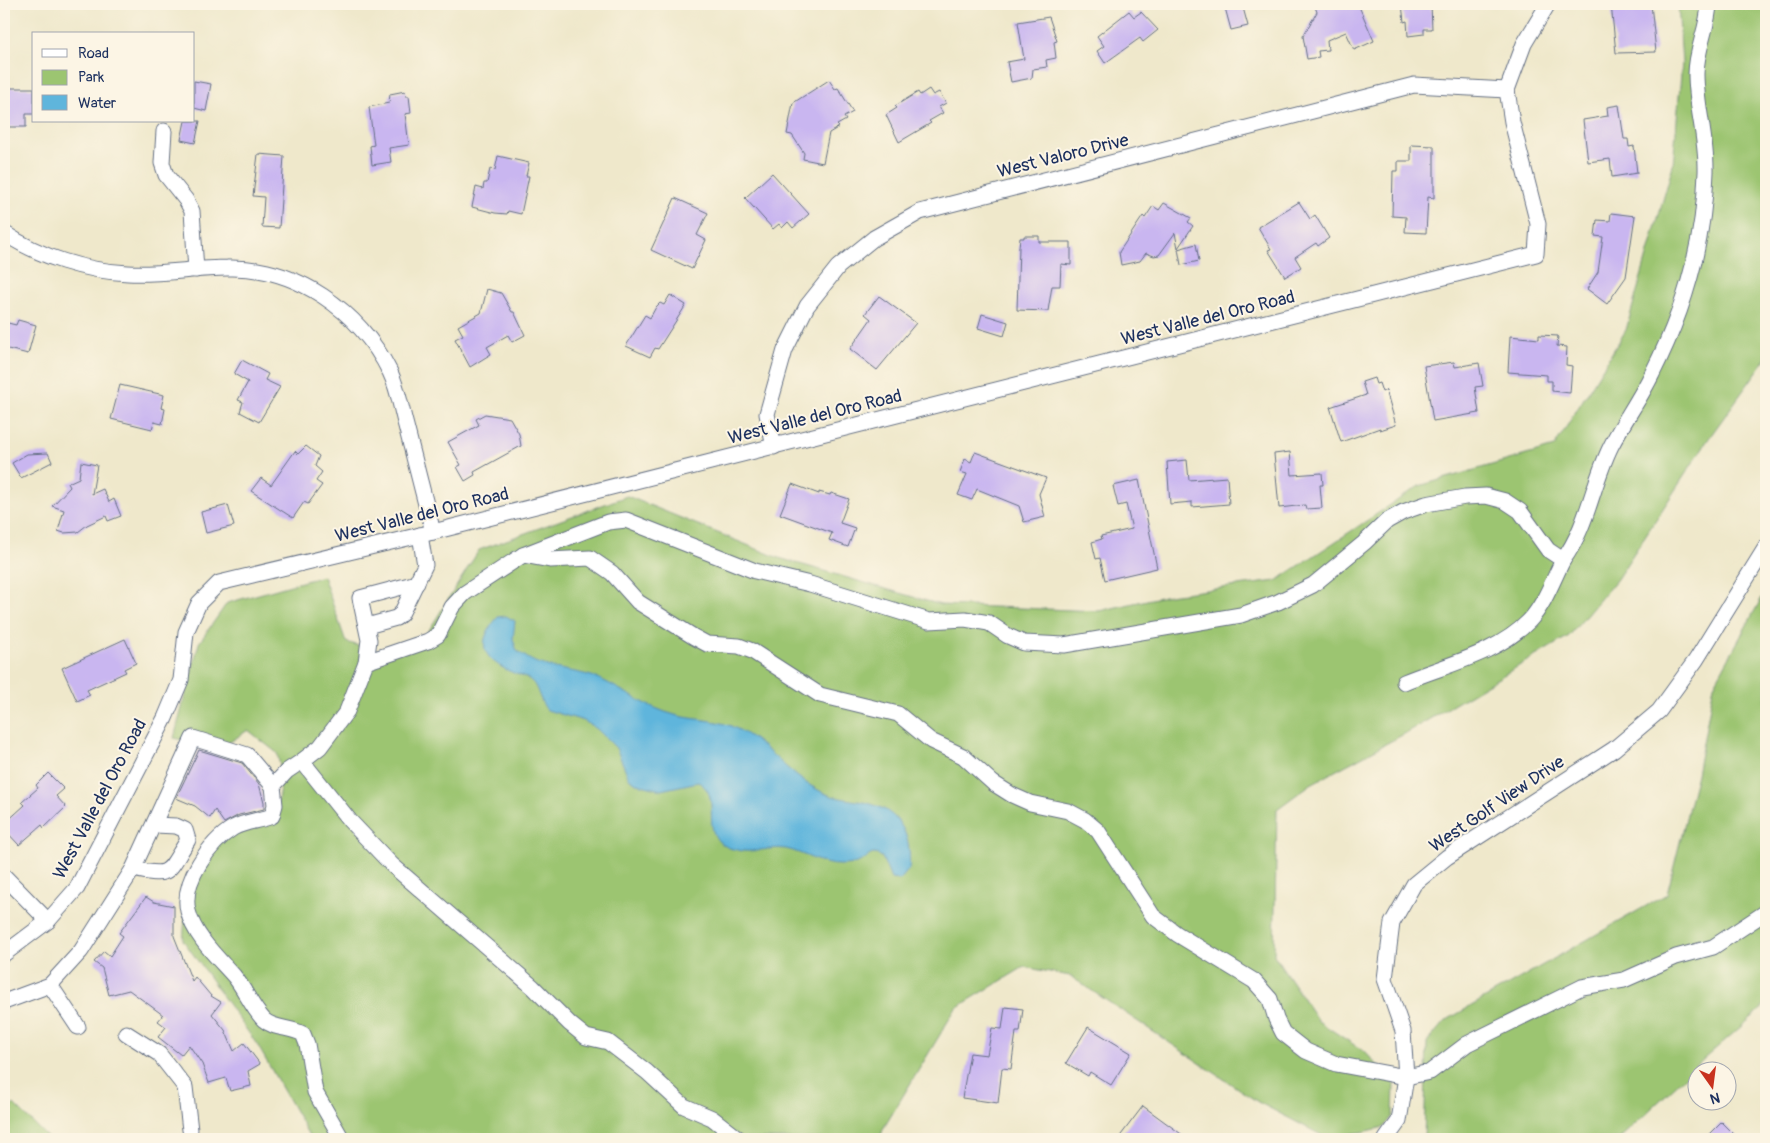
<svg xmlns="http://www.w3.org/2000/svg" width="1770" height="1143" font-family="Pangolin,sans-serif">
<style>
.green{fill:#9cc571;stroke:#5c7a68}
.water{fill:#5fb5dc;stroke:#3d729d}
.building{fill:#c9b6f0}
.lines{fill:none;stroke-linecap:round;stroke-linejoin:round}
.minor-casing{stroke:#657084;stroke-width:17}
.minor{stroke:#fff;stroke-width:15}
.labels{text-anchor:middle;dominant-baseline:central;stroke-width:4;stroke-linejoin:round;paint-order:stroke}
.street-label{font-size:18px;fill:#1b2f5e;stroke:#fcf5e5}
</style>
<rect width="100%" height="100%" fill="#fcf5e5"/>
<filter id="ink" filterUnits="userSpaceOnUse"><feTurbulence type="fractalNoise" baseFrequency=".02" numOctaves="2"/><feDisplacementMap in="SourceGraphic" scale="10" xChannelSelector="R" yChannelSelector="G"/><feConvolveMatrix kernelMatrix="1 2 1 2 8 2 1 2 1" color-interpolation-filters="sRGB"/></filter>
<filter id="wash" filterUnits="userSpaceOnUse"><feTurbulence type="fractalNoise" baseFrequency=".0096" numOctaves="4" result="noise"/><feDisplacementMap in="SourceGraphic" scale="20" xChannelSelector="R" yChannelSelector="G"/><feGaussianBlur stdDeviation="1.12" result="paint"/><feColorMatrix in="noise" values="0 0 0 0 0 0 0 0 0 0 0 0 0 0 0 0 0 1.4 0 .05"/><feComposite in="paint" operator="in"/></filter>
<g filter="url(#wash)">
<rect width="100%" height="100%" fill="#efe8cb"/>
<g class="green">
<path d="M1678 4H1766V359L1709 438 1617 579 1569 636 1406 733 1311 784 1277 809 1274 955 1318 1021 1365 1052 1394 1083 1393 1116 1384 1127 1363 1132 1325 1137 1258 1102 1070 976 1024 967 956 1008 883 1129 880 1139H311L258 1046 183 940 189 876 228 831 276 813 282 774 277 753 248 730 218 750 174 738 199 643 227 603 323 576 346 642 377 651 426 635 479 550 627 496 779 558 941 605 1099 611 1169 595 1276 581 1419 486 1554 447 1626 330 1673 165 1682 63Z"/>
<path d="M1766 590V1005L1706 1057 1619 1139H1424L1427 1042 1445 1021 1667 894 1697 774 1714 685Z"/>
<path d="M14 1104 49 1139H4V1114Z"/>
</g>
<path class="water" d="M506 616 515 621 513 639 517 651C525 656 532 662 541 664 560 671 581 671 600 679 625 691 648 708 675 715 693 720 713 719 731 726 765 740 787 775 820 791 836 800 854 799 871 804 903 813 912 840 909 869L900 880 891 879 882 857C872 851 871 855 863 860 857 864 848 865 841 865 822 866 805 853 786 849 770 846 753 854 737 850 692 841 727 797 698 782L661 790 638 784 629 778 616 748 597 729 584 721 547 710C539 701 538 685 530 680 524 676 515 674 509 671 480 657 477 641 498 617Z"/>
<g id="blocks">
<g class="building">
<path d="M1224 4H1242L1248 26 1231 30Z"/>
<path d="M1314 4H1358L1374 41 1354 50 1346 32 1327 40 1328 50 1318 51 1319 57 1307 59 1303 36 1317 12Z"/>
<path d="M1402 4H1431L1432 29H1424V34L1408 36 1407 21 1404 22Z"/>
<path d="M1611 4H1651L1656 52 1616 53Z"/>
<path d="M1129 11 1134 17 1141 12 1158 30 1143 42 1140 38 1105 63 1097 51 1104 46 1097 36Z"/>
<path d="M1049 17 1057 41 1054 42 1056 58 1046 60 1047 67 1033 69 1032 78 1011 82 1007 62 1024 59 1018 22Z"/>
<path d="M829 80 835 89 838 88 853 112 844 117 846 120 837 125 839 127 829 133 823 163 803 159 804 153 792 135 787 134 793 103Z"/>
<path d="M194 81 211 84 206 111 194 108Z"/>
<path d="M4 88H34V114H26V127H4Z"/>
<path d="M929 89 933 95 939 92 946 103 939 107 943 113 929 121 931 123 899 142 886 115 897 108 895 106 918 92 920 95Z"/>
<path d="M405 91 406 96H409L411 113 405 114 409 145 389 148 391 162 372 165 370 146 374 145 369 107 389 103 390 94Z"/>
<path d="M1619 105 1624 139H1628L1629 147 1634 146 1637 173 1612 177 1610 159 1588 162 1583 120 1608 116 1607 107Z"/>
<path d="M185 121H200L195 143 181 140Z"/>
<path d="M1411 145 1434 146V198L1428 197 1426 233 1405 232 1406 217 1392 216 1393 171H1398V161H1411Z"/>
<path d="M258 154 284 156 279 228 262 227 264 197 253 196Z"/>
<path d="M498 156 529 163 526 176H529L521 214 508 211 507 214 495 213 472 207 476 187 483 189 484 183H487L490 169 495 170Z"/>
<path d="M772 173 809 214 793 228 788 222 782 228 779 224 773 229 745 198Z"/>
<path d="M675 198 708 213 697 235 706 240 692 269 651 250Z"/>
<path d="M1299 202 1310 219 1315 215 1329 238 1318 246 1316 243 1295 257 1301 267 1285 277 1268 250 1271 249 1258 227Z"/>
<path d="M1164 203 1191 218 1188 222 1193 226 1178 248 1175 233 1159 255 1154 256 1146 253 1140 261 1121 265 1119 252 1143 216 1145 218 1153 206 1159 210Z"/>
<path d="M1611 213 1635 216 1626 277 1607 304 1587 289 1598 272 1603 237 1595 236 1597 220 1610 221Z"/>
<path d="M1024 236H1039V242H1071V265L1061 264 1060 286H1052L1048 311 1017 310 1019 247 1020 238H1024Z"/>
<path d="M1196 244 1199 261 1181 265 1178 249Z"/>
<path d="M487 289 501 293 512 312H514L525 335 512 342 508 335 487 347 491 354 470 367 455 339 463 335 458 326 481 313Z"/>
<path d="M670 295 686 305 658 349 655 348 650 357 626 346 645 315 650 318 656 307 660 303 664 305Z"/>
<path d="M879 296 916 323 877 370 850 349 871 319 865 314Z"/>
<path d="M982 314 1008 322 1004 336 978 328Z"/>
<path d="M18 320 36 325 28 354 4 348V322L16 325Z"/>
<path d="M1539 335 1558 336 1557 346 1567 347 1566 365 1572 366 1570 393 1552 391V381H1547V375L1508 372 1510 336 1539 339Z"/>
<path d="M242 360 268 374 265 380 280 387 259 422 240 412 243 402 238 400 248 382 234 374Z"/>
<path d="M1454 362 1455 367 1479 363 1483 386 1475 387 1479 413 1433 421 1424 366Z"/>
<path d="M1374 378 1376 384 1379 383 1382 392 1386 390 1396 425 1380 430V428L1341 442 1330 407 1366 395 1362 382Z"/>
<path d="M120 385 164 395 161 408 165 409 162 424 154 422 152 429 111 419Z"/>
<path d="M485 414 510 418 519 434 521 446 474 472 475 475 465 481 457 467 461 465 448 442 479 425 476 419Z"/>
<path d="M306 446 319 456 315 466 322 472 316 481 322 485 308 504 304 502 293 518 251 491 261 478 271 485 295 451 298 454Z"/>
<path d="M975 452 1046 478 1039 494 1045 517 1024 522 1019 506 977 489 972 500 958 495 967 474 960 472 965 459 971 462Z"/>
<path d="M1290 452 1292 475 1322 473 1323 485H1320L1322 508 1306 509 1305 505 1279 508 1274 454Z"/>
<path d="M48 453 52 462 21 478 12 463 27 454Z"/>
<path d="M1187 460 1189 480 1227 477 1229 504 1192 507V502L1170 504 1167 462Z"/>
<path d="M81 462 97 465 92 494 103 489 109 502 114 499 121 516 108 521 106 516 87 525 78 532 64 533 58 531 64 510 52 506 70 487 68 483 79 478Z"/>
<path d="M1139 480 1157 568 1105 580 1100 558 1096 559 1092 542 1102 539 1101 536 1132 529 1126 504 1118 506 1113 486Z"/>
<path d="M792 484 819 494V492L830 495 831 493 849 499 840 523 855 528 848 547 829 540 832 533 780 514Z"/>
<path d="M228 505 234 526 206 533 201 512Z"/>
<path d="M125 639 136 663 124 669 126 672 87 690 90 695 77 701 62 668Z"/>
<path d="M199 750 242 763 259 784 264 802V809L239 815 224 823 215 810 210 818 195 806 176 798Z"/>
<path d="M48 773 64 789 56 796 66 807 44 828 42 825 19 845 4 829V824L25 805 22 802 38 788 36 785Z"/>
<path d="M146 897 154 902 174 906V936L192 981 195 977 211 996 221 1002 212 1014 225 1030 234 1051 244 1043 260 1064 248 1071 251 1086 230 1091 226 1078 209 1083 202 1064 189 1045 181 1055 158 1037 166 1027 158 1021 163 1015 129 990 109 995 102 968 94 962 104 951 110 956 123 936 119 933Z"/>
<path d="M1005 1007 1023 1009 1020 1032H1016L1011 1069 1002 1068 998 1103 962 1098 970 1053 987 1055 992 1028 1002 1029Z"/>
<path d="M1088 1027 1131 1053 1111 1085 1090 1072 1088 1076 1066 1063Z"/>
<path d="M1143 1106 1188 1139H1118Z"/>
<path d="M1722 1122 1739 1139H1705Z"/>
</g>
</g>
</g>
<g filter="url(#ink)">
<use href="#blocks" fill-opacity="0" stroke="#657084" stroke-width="1"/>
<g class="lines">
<g class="minor-casing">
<g id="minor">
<path d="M164 131 162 163 166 175 186 200 192 211 196 270"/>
<path d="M4 233C40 257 85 271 128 273 161 275 194 268 227 268 296 266 359 310 390 372 398 388 401 408 406 426 415 461 424 497 433 532"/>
<path d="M774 447 767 414 785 350 807 306 838 267 874 238 920 212 1414 85 1507 90"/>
<path d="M523 555 550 560 590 558 612 573 638 602 694 637 707 644 739 646 752 651 820 695 898 714 931 741 963 756 993 783 1012 795 1030 803 1068 811 1085 820 1098 831 1153 916 1177 934 1254 981 1270 999 1276 1019 1283 1033 1306 1051 1336 1064 1406 1077 1430 1072 1467 1044 1582 987 1624 980 1676 957 1713 947 1766 912"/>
<path d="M1563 560C1588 526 1592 484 1611 446 1623 422 1640 399 1652 374 1684 311 1704 243 1706 172 1707 139 1696 107 1696 74 1696 50 1708 28 1709 4"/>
<path d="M367 626 396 618 401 614 425 565 420 535"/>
<path d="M366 662 428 641 438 635 452 607 465 593 523 555 608 522 626 520 755 571 810 584 929 621 965 619 989 623 1008 636 1024 643 1064 645 1241 615 1278 602 1313 585 1364 543 1387 521 1403 512 1426 504 1465 497 1486 496 1505 501 1520 511 1548 550 1563 560C1553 580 1544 605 1529 621 1497 654 1445 665 1404 682"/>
<path d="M302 761 320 747 347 711 366 662 369 640 360 598 417 583"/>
<path d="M133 869C173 878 167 872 188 840L185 830 176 826 155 825"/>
<path d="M4 876 48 921"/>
<path d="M4 954 48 921 77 888 165 718 181 680 186 632 199 603 219 583 433 532 1536 254 1538 224 1512 122 1507 90 1524 44 1548 4"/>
<path d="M50 985 78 1027"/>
<path d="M4 1002 50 985 81 951 133 869 193 738 247 755 273 786"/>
<path d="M126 1033 159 1054 185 1087 190 1130"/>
<path d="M342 1139 315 1092 307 1044 303 1034C291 1027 274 1029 264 1020 252 1008 245 989 234 976 218 958 194 936 188 911 181 882 210 842 233 828 245 821 260 821 272 816L275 805 273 786 287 771 302 761 350 821 392 865 533 987 570 1024 586 1037 608 1042 647 1072 684 1106 712 1118 739 1139"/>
<path d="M1386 1139 1399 1121 1406 1077 1403 1031 1385 979 1392 923 1414 884 1447 857 1614 749 1659 711 1696 660 1766 547"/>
</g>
</g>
<use href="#minor" class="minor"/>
</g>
</g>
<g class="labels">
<g class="street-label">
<text transform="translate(1063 156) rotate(-14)">West Valoro Drive</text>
<text transform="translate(1208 318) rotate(-14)">West Valle del Oro Road</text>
<text transform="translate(815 417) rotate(-14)">West Valle del Oro Road</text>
<text transform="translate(422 515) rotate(-14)">West Valle del Oro Road</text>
<text transform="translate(100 799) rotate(-62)">West Valle del Oro Road</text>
<text transform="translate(1497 804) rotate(-34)">West Golf View Drive</text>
</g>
</g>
<rect width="1770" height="1143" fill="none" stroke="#fcf5e5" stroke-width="20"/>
<rect x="32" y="32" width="162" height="90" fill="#fcf5e5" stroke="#a2a6af"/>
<rect x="42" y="49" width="25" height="8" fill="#ffffff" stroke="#a2a6af"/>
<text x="78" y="58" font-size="15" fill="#1b2f5e">Road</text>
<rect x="42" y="70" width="25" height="15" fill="#9cc571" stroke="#a2a6af"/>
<text x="78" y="82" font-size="15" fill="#1b2f5e">Park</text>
<rect x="42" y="95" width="25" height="15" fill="#5fb5dc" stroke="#a2a6af"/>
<text x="78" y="108" font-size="15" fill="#1b2f5e">Water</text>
<g transform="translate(1712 1086) rotate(166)"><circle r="24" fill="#fcf5e5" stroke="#a2a6af"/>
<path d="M0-4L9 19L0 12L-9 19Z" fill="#c8321e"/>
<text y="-8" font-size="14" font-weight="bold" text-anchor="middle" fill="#1b2f5e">N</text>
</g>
</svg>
